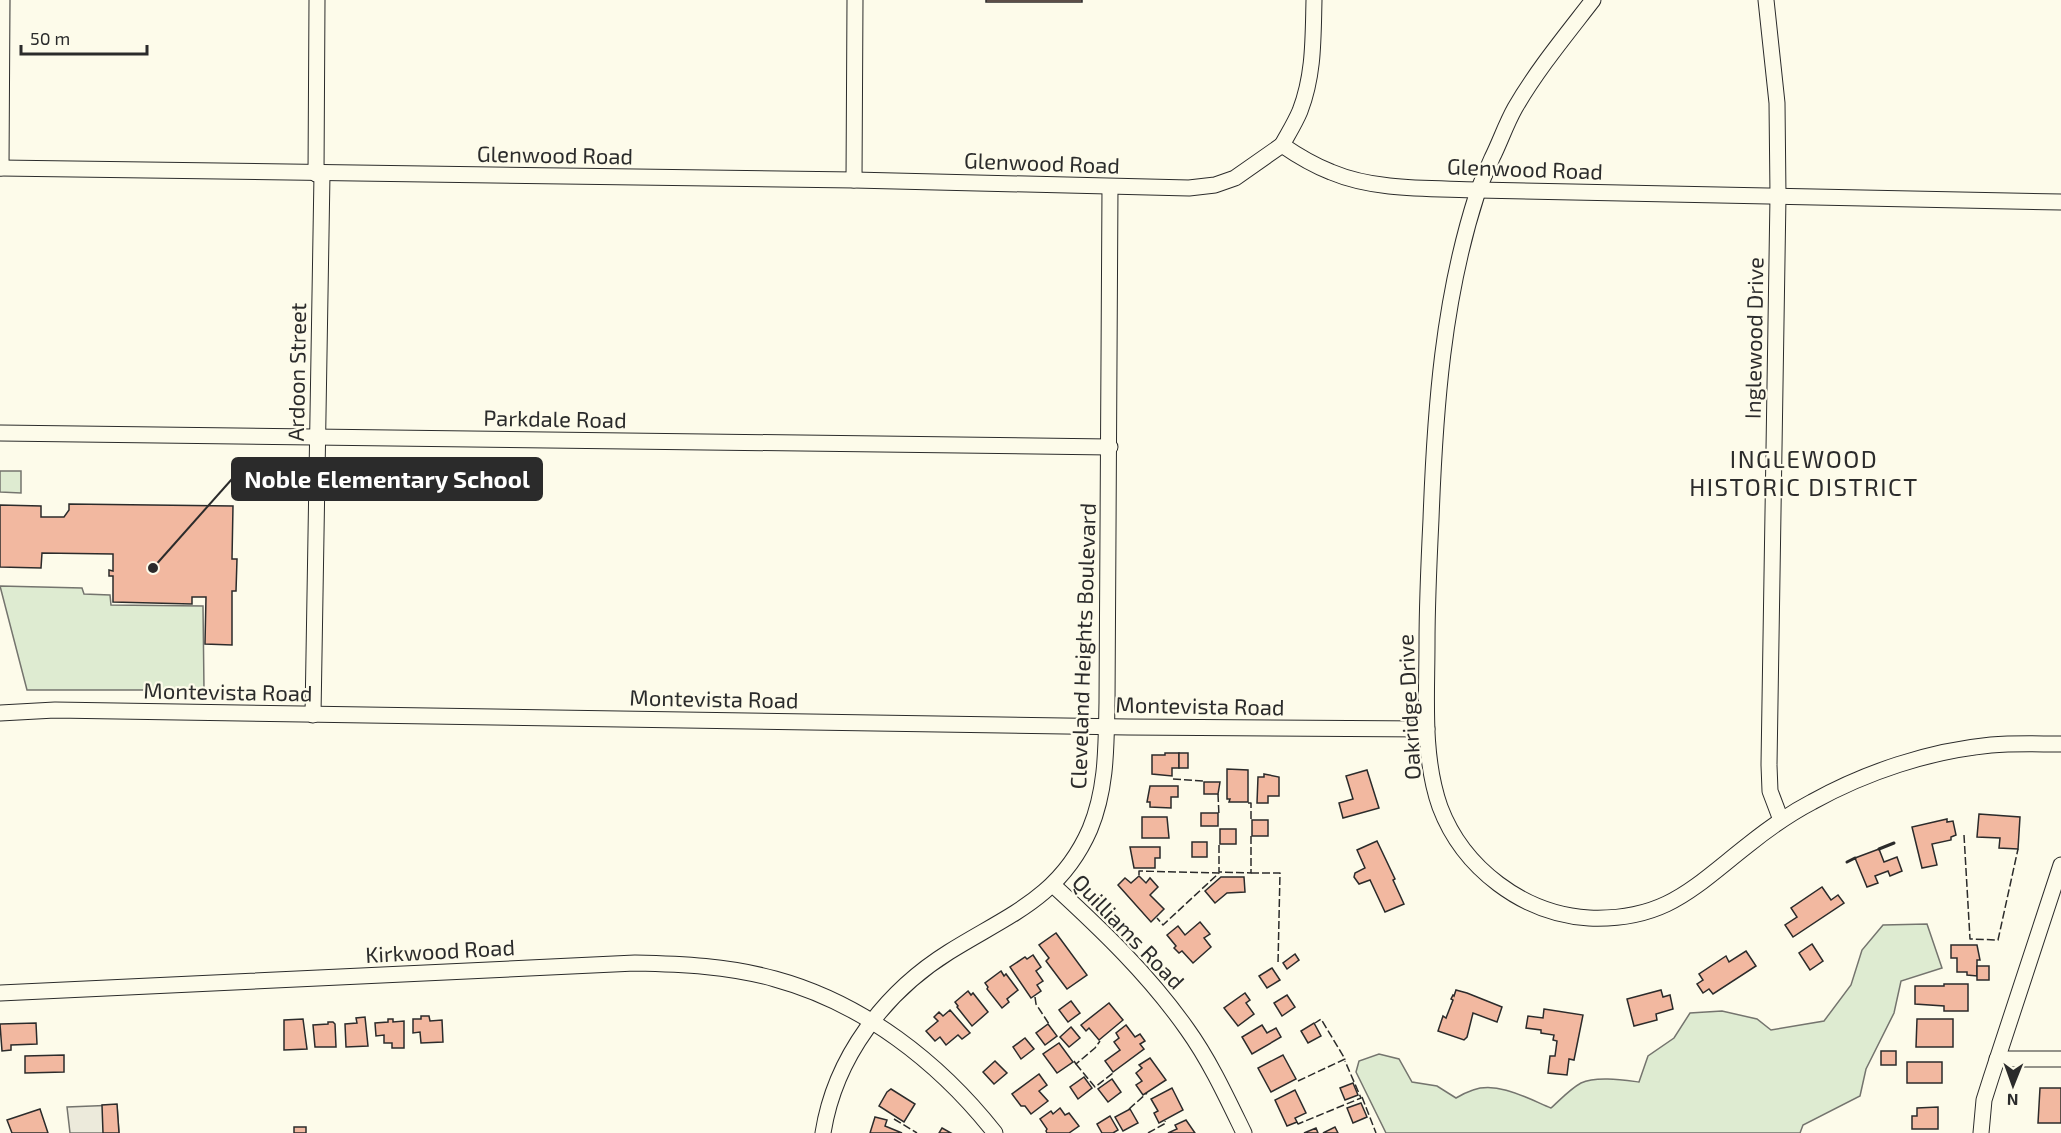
<svg xmlns="http://www.w3.org/2000/svg" width="2061" height="1133" font-family="'Exo 2',sans-serif">
<style>
.green{fill:#deebd1;stroke:#74746e;stroke-width:1.5}
.parking{fill:#eceadb;stroke:#74746e;stroke-width:1.5}
.building{fill:#f2b8a0;stroke:#2b2b2b;stroke-width:1.5}
.lines{fill:none;stroke-linecap:round;stroke-linejoin:round}
.street-casing{stroke:#2b2b2b;stroke-width:17}
.street{stroke:#fdfbea;stroke-width:15}
.fence{stroke:#2b2b2b;stroke-width:1.5;stroke-dasharray:8 3;stroke-linecap:butt}
.wall{stroke:#2b2b2b;stroke-width:3}
.labels{text-anchor:middle;dominant-baseline:central;stroke-width:4.5;stroke-linejoin:round;paint-order:stroke}
.street-label{font-size:22px;fill:#2b2b2b;stroke:#fdfbea}
.neighbourhood-label{font-size:24px;letter-spacing:1.5px;fill:#2b2b2b;stroke:#fdfbea}
.leader{fill:none;stroke:#2b2b2b;stroke-width:2}
.callout-dot{fill:#2b2b2b;stroke:#fdfbea;stroke-width:2}
.callout{fill:#2b2b2b;stroke:#2b2b2b;stroke-width:2}
.callout-label{font-size:24px;text-anchor:middle;font-weight:bold;fill:#fff}
</style>
<rect width="100%" height="100%" fill="#fdfbea"/>
<g class="green">
<path d="M0 471H21V493L0 492Z"/>
<path d="M0 586 82 588 84 594 110 595 111 605 203 606 204 690H27Z"/>
<path d="M1927 924 1942 968 1901 981 1894 1013 1866 1069 1860 1096 1803 1125 1800 1133H1386L1356 1072 1359 1061 1379 1054 1399 1059 1412 1082 1437 1086 1456 1098C1461 1095 1467 1092 1473 1090 1498 1081 1529 1099 1551 1108 1560 1100 1570 1089 1581 1083 1596 1076 1623 1080 1639 1082L1648 1056 1674 1038 1690 1013 1722 1011 1757 1019 1771 1030 1824 1021 1851 985 1862 950 1883 925Z"/>
</g>
<path class="parking" d="M117 1105 119 1133H70L67 1107Z"/>
<g class="building">
<rect x="986" y="0" width="96" height="2"/>
<path d="M69 504 233 506 232 559H237L236 591H232V645L205 644 206 597H192V604L113 602V576H109V570L113 571V554L42 553 41 568 0 567V505L41 506V517H64L69 510Z"/>
<path d="M1165 753H1179V768H1172V776L1152 774V755H1165Z"/>
<rect x="1179" y="753" width="9" height="15"/>
<path d="M1227 769 1248 770V802H1229L1230 799H1227Z"/>
<path d="M1367 770 1379 808 1343 818 1339 803 1353 799 1346 776Z"/>
<path d="M1264 774 1279 777V796H1268V803H1257L1258 777H1264Z"/>
<path d="M1204 782H1220L1218 794H1204Z"/>
<path d="M1150 786H1178V797H1171V808L1150 807V802H1147Z"/>
<rect x="1201" y="813" width="17" height="13"/>
<path d="M1979 814 2020 817 2018 849 1999 848 2000 838 1977 837Z"/>
<path d="M1142 817H1167L1169 838H1142Z"/>
<path d="M1947 819V822L1953 821 1956 835 1951 837V840L1932 844 1937 865 1922 868 1912 827Z"/>
<rect x="1252" y="820" width="16" height="16"/>
<rect x="1220" y="829" width="16" height="15"/>
<path d="M1377 841 1395 879 1393 880 1404 904 1385 912 1370 880 1359 884 1354 877 1355 873 1365 868 1357 850Z"/>
<rect x="1192" y="842" width="15" height="15"/>
<path d="M1130 847H1160V858H1155V868H1134Z"/>
<path d="M1879 849 1884 862 1897 857 1902 871 1890 876 1888 871 1875 876 1878 883 1867 887 1855 858Z"/>
<path d="M1139 876 1146 883 1150 878 1158 887 1150 895 1164 909 1151 922 1118 885 1125 878 1131 883Z"/>
<path d="M1221 877H1244L1245 892 1227 893 1215 903 1205 891Z"/>
<path d="M1822 887 1831 900 1838 895 1844 903 1793 937 1785 925 1797 917 1791 908Z"/>
<path d="M1200 922 1210 934 1204 938 1211 947 1193 963 1182 951 1179 953 1174 948 1176 946 1167 935 1178 926 1185 935Z"/>
<path d="M1056 933 1087 975 1067 989 1046 961 1049 958 1039 945Z"/>
<path d="M1812 944 1823 961 1810 970 1799 953Z"/>
<path d="M1951 945H1977L1980 960H1977V976L1967 975V972H1957V958H1951Z"/>
<path d="M1746 951 1756 966 1713 994 1709 989 1703 993 1697 984 1703 980 1699 974 1726 956 1729 962Z"/>
<path d="M1295 954 1299 960 1287 969 1283 963Z"/>
<path d="M1033 955 1041 967 1036 971 1043 981 1037 985 1041 991 1031 998 1010 967 1025 957 1027 959Z"/>
<rect x="1977" y="966" width="12" height="14"/>
<path d="M1272 968 1280 980 1267 988 1259 976Z"/>
<path d="M1001 971 1004 976 1006 974 1018 990 1007 999 1009 1002 1002 1008 987 989 988 987 985 983Z"/>
<path d="M1944 984H1968V1011H1944V1006L1915 1004V986H1944Z"/>
<path d="M1456 990 1467 993 1502 1007 1497 1022 1473 1013 1467 1037 1464 1040 1438 1031 1443 1016 1446 1018 1453 1000 1451 999 1453 995 1454 996Z"/>
<path d="M1661 990 1663 997 1670 995 1673 1009 1656 1014 1657 1020 1634 1026 1627 999Z"/>
<path d="M968 991 971 995 973 993 988 1012 972 1026 957 1007 958 1006 955 1002Z"/>
<path d="M1245 993 1250 1000 1246 1003 1254 1014 1238 1026 1224 1008Z"/>
<path d="M1287 995 1295 1007 1282 1016 1274 1003Z"/>
<path d="M1071 1001 1080 1013 1068 1022 1059 1010Z"/>
<path d="M1109 1003 1123 1020 1099 1040 1089 1028 1086 1031 1081 1025Z"/>
<path d="M1544 1009 1583 1015 1574 1060 1569 1059 1567 1075 1548 1073 1550 1056H1555L1557 1041 1553 1040 1554 1035 1541 1033V1030L1526 1028 1528 1016 1543 1018Z"/>
<path d="M950 1010 970 1033 962 1039 958 1035 946 1045 940 1037 935 1041 926 1031 938 1021 934 1017 939 1012 943 1016Z"/>
<path d="M421 1016H429L430 1021 442 1020 443 1042 421 1043 420 1032 413 1033V1019H421Z"/>
<path d="M365 1017 368 1046 346 1047 345 1024 357 1023 356 1018Z"/>
<path d="M303 1019 307 1049 284 1050V1020Z"/>
<path d="M388 1019H393V1022L404 1021V1048H392V1043H384V1035L376 1036 375 1023 388 1022Z"/>
<path d="M1917 1019H1953V1047H1916Z"/>
<path d="M328 1022H333L335 1024 336 1047H315L313 1025 328 1024Z"/>
<path d="M36 1023 37 1044 11 1045V1050L2 1051 0 1024Z"/>
<path d="M1314 1023 1321 1036 1308 1043 1301 1031Z"/>
<path d="M1048 1024 1057 1036 1045 1045 1036 1033Z"/>
<path d="M1126 1025 1135 1037 1140 1034 1145 1041 1140 1044 1144 1049 1113 1072 1105 1061 1120 1050 1114 1042 1119 1038 1116 1033Z"/>
<path d="M1262 1025 1267 1033 1276 1028 1281 1037 1252 1054 1242 1037Z"/>
<path d="M1071 1027 1080 1038 1069 1047 1060 1037Z"/>
<path d="M1025 1038 1034 1049 1021 1059 1013 1047Z"/>
<path d="M1059 1043 1073 1062 1057 1073 1043 1054Z"/>
<rect x="1881" y="1051" width="15" height="14"/>
<path d="M64 1055V1072L25 1073V1056Z"/>
<path d="M1283 1055 1296 1079 1271 1092 1258 1068Z"/>
<path d="M1150 1058 1166 1080 1143 1095 1136 1085 1142 1081 1136 1073 1142 1068 1139 1065Z"/>
<path d="M995 1061 1007 1073 994 1084 983 1072Z"/>
<rect x="1907" y="1062" width="35" height="21"/>
<path d="M1039 1074 1047 1085 1039 1091 1048 1101 1031 1114 1025 1106H1021L1012 1094Z"/>
<path d="M1084 1077 1092 1088 1078 1099 1070 1087Z"/>
<path d="M1112 1079 1121 1092 1108 1102 1098 1089Z"/>
<path d="M1353 1083 1358 1095 1345 1100 1340 1088Z"/>
<path d="M1172 1088 1183 1110 1159 1123 1154 1113 1158 1111 1151 1099Z"/>
<path d="M2040 1088H2061V1123H2038Z"/>
<path d="M891 1089 915 1104 904 1122 879 1106 887 1092Z"/>
<path d="M1295 1090 1306 1113 1295 1118 1297 1122 1287 1126 1275 1100Z"/>
<path d="M1361 1103 1367 1117 1353 1123 1347 1108Z"/>
<path d="M117 1104 119 1133H103L102 1105Z"/>
<path d="M1938 1107V1129H1912V1116H1917V1108Z"/>
<path d="M1060 1108 1065 1115 1069 1113 1079 1126 1069 1133H1047L1046 1131 1047 1129 1040 1119 1051 1111 1053 1114Z"/>
<path d="M40 1109 48 1133H12L7 1120Z"/>
<path d="M1130 1109 1138 1123 1123 1131 1115 1117Z"/>
<path d="M1110 1116 1118 1130 1113 1133H1102L1097 1124Z"/>
<path d="M875 1117 887 1120 885 1126 902 1133H870Z"/>
<path d="M1186 1120 1195 1133H1168L1177 1129 1175 1125Z"/>
<rect x="294" y="1127" width="12" height="6"/>
<path d="M1335 1127 1338 1133H1323Z"/>
<path d="M942 1128 951 1133H939Z"/>
<path d="M1316 1128 1318 1133H1304Z"/>
</g>
<g class="lines">
<g class="street-casing">
<g id="street">
<path d="M1593 0C1566 35 1537 70 1515 108 1506 124 1500 142 1492 158 1487 170 1481 182 1477 194 1443 299 1435 409 1431 519 1429 560 1427 602 1427 644 1427 697 1422 756 1440 807 1463 868 1523 914 1589 918 1665 921 1693 888 1748 845 1768 829 1789 814 1812 802 1866 772 1929 751 1991 745 2014 743 2038 744 2061 744"/>
<path d="M1766 0 1777 103 1778 196 1769 765 1770 791 1781 820"/>
<path d="M1282 145C1288 134 1295 123 1300 111 1314 75 1313 39 1314 0"/>
<path d="M0 168 854 180 1189 188 1215 185 1235 178 1282 145C1298 156 1313 165 1331 172 1376 191 1430 188 1478 190L2061 202"/>
<path d="M1 168 2 0"/>
<path d="M316 174 317 0"/>
<path d="M854 180 855 0"/>
<path d="M0 433 1110 447"/>
<path d="M0 713 55 710 1128 727 1427 729"/>
<path d="M313 715 322 174"/>
<path d="M1053 885C1102 930 1149 975 1187 1029 1210 1061 1227 1098 1244 1133"/>
<path d="M0 993 635 963C682 964 729 966 775 979 863 1003 939 1062 995 1133"/>
<path d="M1997 1059H2061"/>
<path d="M823 1133C835 1057 885 992 949 952 1008 915 1060 898 1090 829 1107 788 1106 746 1107 703L1110 187"/>
<path d="M1981 1133 1984 1100 1991 1078 2061 865"/>
</g>
</g>
<use href="#street" class="street"/>
<g class="fence">
<path d="M1173 779 1204 781"/>
<path d="M1218 794 1219 816"/>
<path d="M1248 803H1251V819"/>
<path d="M1964 835 1970 939 1998 940 2018 849"/>
<path d="M1219 845V872L1251 873V836"/>
<path d="M1251 873H1280L1278 964"/>
<path d="M1139 875V871L1219 873 1163 925 1157 918"/>
<path d="M1035 997 1036 1004 1049 1024"/>
<path d="M1074 1061 1076 1064 1095 1048 1100 1041"/>
<path d="M1076 1064 1095 1087 1113 1073"/>
<path d="M1298 1081 1345 1059 1321 1019 1315 1023"/>
<path d="M1362 1097 1376 1133"/>
<path d="M1129 1109 1147 1093"/>
<path d="M894 1119 917 1133"/>
<path d="M1297 1122 1298 1124 1361 1098 1345 1061"/>
<path d="M1148 1133 1166 1123 1165 1121"/>
</g>
<g class="wall">
<path d="M1879 849 1894 843"/>
<path d="M1847 862 1855 858"/>
</g>
</g>
<g class="labels">
<g class="street-label">
<text transform="translate(555 154) rotate(1)">Glenwood Road</text>
<text transform="translate(1042 162) rotate(2)">Glenwood Road</text>
<text transform="translate(1525 168) rotate(2)">Glenwood Road</text>
<text transform="translate(1753 338) rotate(-89)">Inglewood Drive</text>
<text transform="translate(296 372) rotate(-89)">Ardoon Street</text>
<text transform="translate(555 418) rotate(1)">Parkdale Road</text>
<text transform="translate(1082 646) rotate(-88)">Cleveland Heights Boulevard</text>
<text transform="translate(228 691) rotate(1)">Montevista Road</text>
<text transform="translate(714 698) rotate(1)">Montevista Road</text>
<text transform="translate(1200 705) rotate(1)">Montevista Road</text>
<text transform="translate(1408 707) rotate(-93)">Oakridge Drive</text>
<text transform="translate(1129 931) rotate(46)">Quilliams Road</text>
<text transform="translate(440 950) rotate(-3)">Kirkwood Road</text>
</g>
<g class="neighbourhood-label">
<text x="1804" y="458">INGLEWOOD<tspan x="1804" dy="28">HISTORIC DISTRICT</tspan></text>
</g>
</g>
<path class="leader" d="M153 568L232 479"/>
<circle class="callout-dot" cx="153" cy="568" r="6"/>
<rect class="callout" x="232" y="458" width="310" height="42" rx="6"/>
<g class="callout-label">
<text x="387" y="488">Noble Elementary School</text>
</g>
<g transform="translate(2013 1085) rotate(181)" stroke="#fdfbea" stroke-width="4.5" paint-order="stroke">
<path d="M0-4.5L10 22L0 15L-10 22Z" fill="#2b2b2b"/>
<text y="-9" font-size="16" font-weight="bold" text-anchor="middle" fill="#2b2b2b">N</text>
</g>
<path d="M21 45v9h126v-9" fill="none" stroke="#2b2b2b" stroke-width="3"/>
<text x="30" y="45" font-size="18" fill="#2b2b2b" stroke="#fdfbea" stroke-width="4.5" paint-order="stroke">50 m</text>
</svg>
